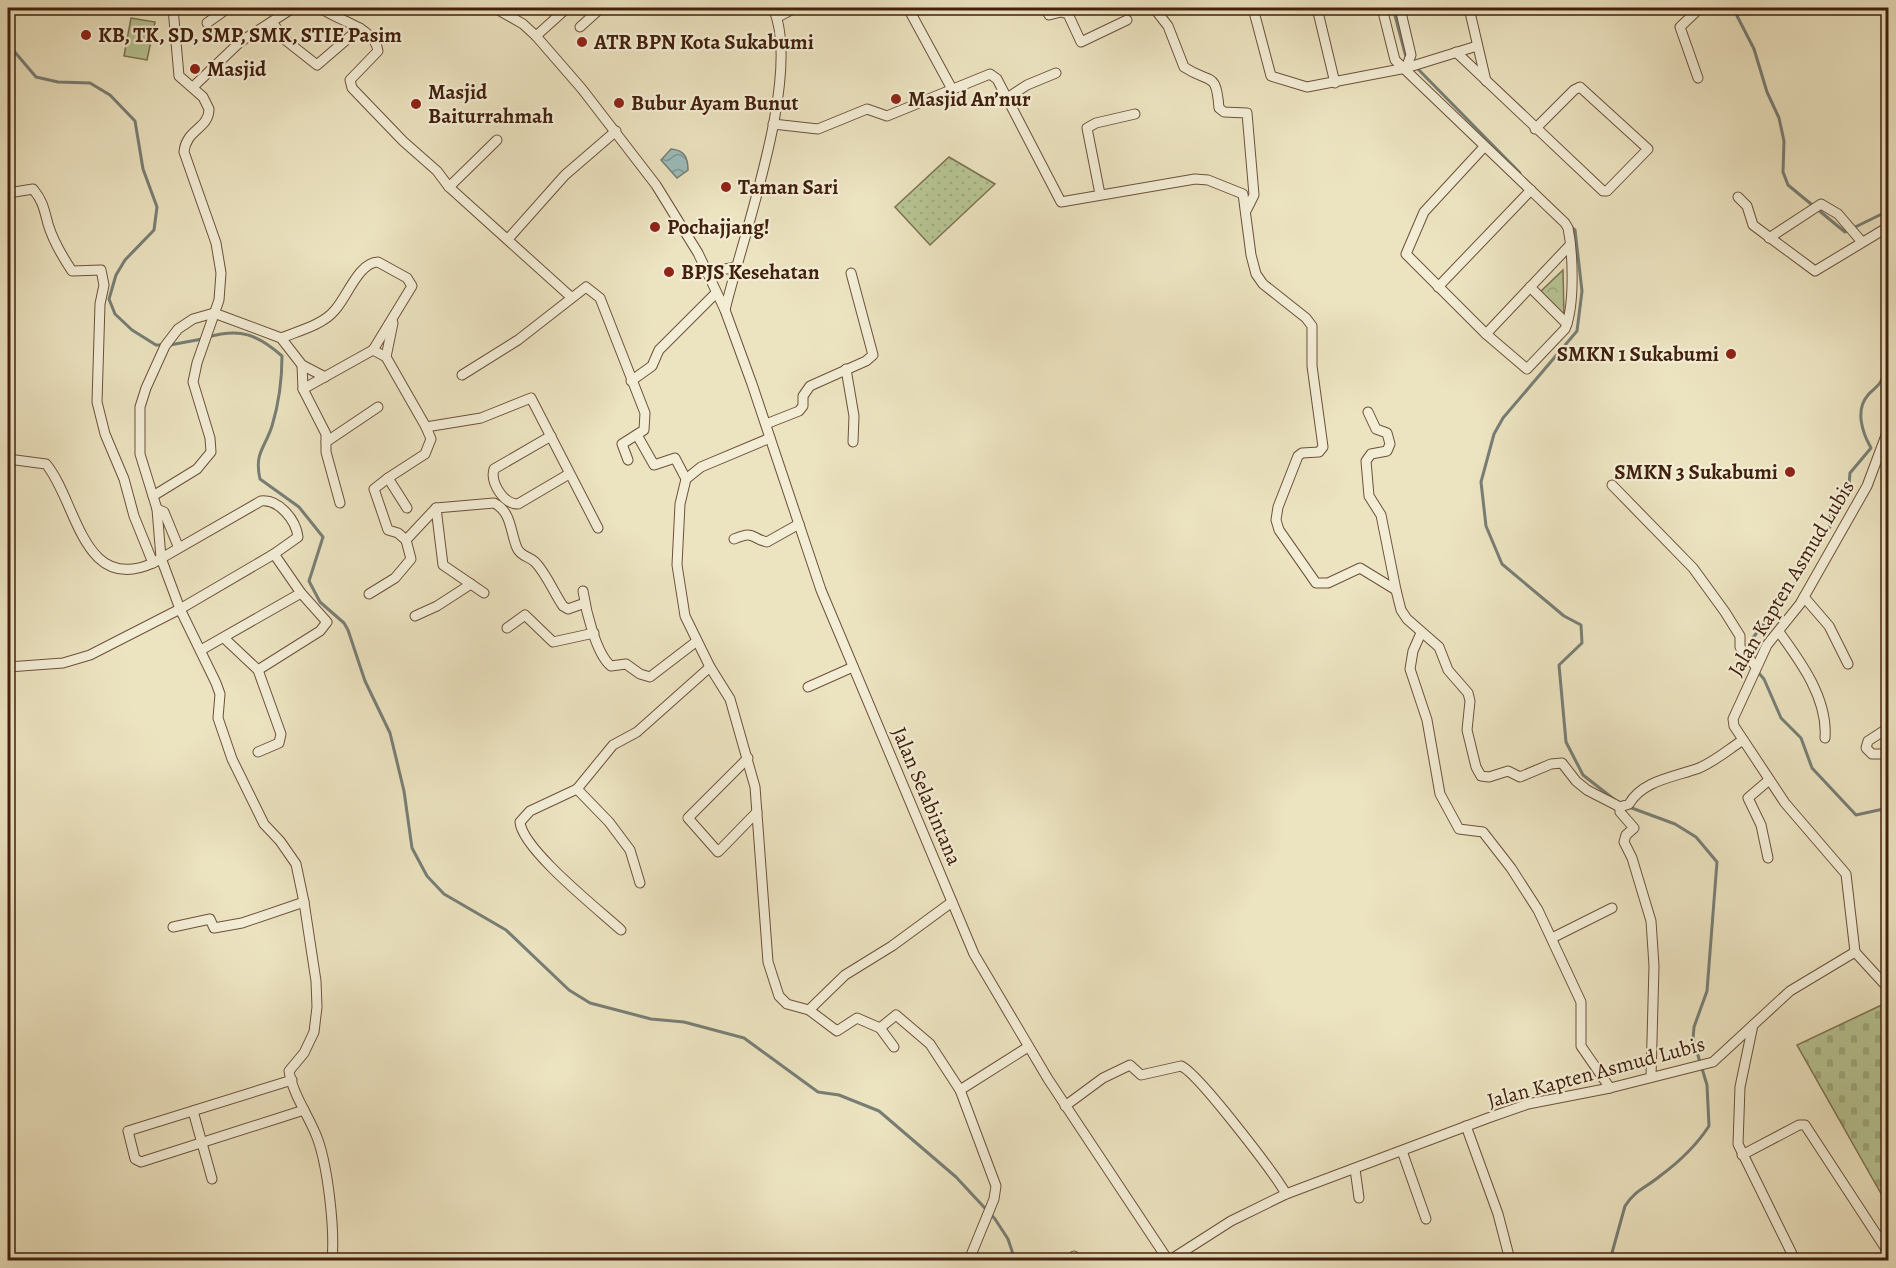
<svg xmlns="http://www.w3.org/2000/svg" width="1896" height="1268" font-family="Alegreya,serif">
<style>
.grass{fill:url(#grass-dots);stroke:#7c7250;stroke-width:1.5}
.cemetery{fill:url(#cemetery-stones);stroke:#7c7250;stroke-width:1.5}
.park{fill:url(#park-crowns);stroke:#7c7250;stroke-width:1.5}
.pitch{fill:#b7c493;stroke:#7c7250;stroke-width:1.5}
.water{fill:url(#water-waves);stroke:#777e75;stroke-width:1.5}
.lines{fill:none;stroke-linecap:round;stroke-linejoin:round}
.stream{stroke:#777e75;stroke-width:3}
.minor-casing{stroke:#6c513a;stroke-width:11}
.minor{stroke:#f3edd6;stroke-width:9}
.poi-dot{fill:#8f2418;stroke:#f3edd6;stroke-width:2}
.labels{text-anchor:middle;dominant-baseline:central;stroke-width:4.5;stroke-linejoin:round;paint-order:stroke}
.poi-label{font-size:21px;font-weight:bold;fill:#41200d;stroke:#f3edd6;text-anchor:start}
.street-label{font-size:21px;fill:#41200d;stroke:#f3edd6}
</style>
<defs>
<pattern id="grass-dots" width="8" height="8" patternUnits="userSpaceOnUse" patternTransform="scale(1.5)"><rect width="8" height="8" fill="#b7c493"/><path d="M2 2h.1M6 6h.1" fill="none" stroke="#9fa87e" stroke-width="1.8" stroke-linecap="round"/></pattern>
<pattern id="cemetery-stones" width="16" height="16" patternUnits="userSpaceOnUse" patternTransform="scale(1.5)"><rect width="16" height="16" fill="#b7c493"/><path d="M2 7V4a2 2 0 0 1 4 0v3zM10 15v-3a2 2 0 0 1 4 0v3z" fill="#9fa87e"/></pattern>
<pattern id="park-crowns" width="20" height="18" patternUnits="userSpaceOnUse" patternTransform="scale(1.5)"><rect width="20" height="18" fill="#b7c493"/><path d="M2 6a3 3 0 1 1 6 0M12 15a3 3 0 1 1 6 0" fill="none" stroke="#9fa87e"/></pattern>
<pattern id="water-waves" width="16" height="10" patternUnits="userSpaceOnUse" patternTransform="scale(1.5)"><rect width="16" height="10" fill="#9bbdbb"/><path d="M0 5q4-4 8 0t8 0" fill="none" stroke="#809996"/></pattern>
</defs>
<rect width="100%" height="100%" fill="#ece3c0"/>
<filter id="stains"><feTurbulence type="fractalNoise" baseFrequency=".00333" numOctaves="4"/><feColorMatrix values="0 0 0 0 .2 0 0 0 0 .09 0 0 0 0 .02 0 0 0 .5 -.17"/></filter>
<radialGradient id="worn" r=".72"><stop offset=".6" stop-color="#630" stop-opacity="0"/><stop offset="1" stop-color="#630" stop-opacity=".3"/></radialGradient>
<path class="grass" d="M949 157 995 184 930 245 895 207Z"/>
<path class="cemetery" d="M1888 1002V1206L1797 1045Z"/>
<path class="park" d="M1563 270 1564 316 1540 292Z"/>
<path class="pitch" d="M131 18 155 22 147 60 124 56Z"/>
<path class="water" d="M671 149C684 150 688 157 688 170L677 178 661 160Z"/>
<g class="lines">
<g class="stream">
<path d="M1393 8 1406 57"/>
<path d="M1733 8 1754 49 1767 92 1779 118 1784 141 1783 172 1788 185 1845 232 1888 211"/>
<path d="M8 44 36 77 58 82 90 83 110 95 135 121 143 169 157 207 154 230 125 260 116 275 109 299 115 314 132 330 156 345H163"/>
<path d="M1416 67 1520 173"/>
<path d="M1570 226 1575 230 1582 291 1577 331 1503 418 1494 434 1481 482 1486 526 1502 564 1564 616 1581 625 1582 643 1559 665 1566 742 1583 775 1615 800"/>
<path d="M208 337C240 328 257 334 282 356 282 380 279 403 272 426 265 448 254 453 260 479L299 507 323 537 309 581 320 602 344 623 348 630 365 681 390 733 404 791 412 848 427 876 444 894 506 930 569 990 590 1003 651 1019 684 1022 744 1038 818 1092 839 1095 879 1111 956 1177 995 1219 1008 1239 1015 1260"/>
<path d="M170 345 202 339"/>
<path d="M1745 648 1797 581 1805 553 1830 527 1831 509 1849 484 1850 473 1871 448C1862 432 1855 410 1868 395 1872 390 1879 386 1881 381 1887 367 1888 350 1888 335"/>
<path d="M1757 671 1764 679 1781 718 1801 738 1812 768 1856 815 1888 808"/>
<path d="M1610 1260 1625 1206C1635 1190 1647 1187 1660 1176 1679 1162 1696 1146 1709 1126L1707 1085 1693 1039 1694 1027 1707 991 1717 862 1696 837 1675 824 1629 807"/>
</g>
<g class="minor-casing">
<g id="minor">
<path d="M321 8C337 21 375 27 378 51L350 80 352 88 403 141 437 171 449 187 571 297"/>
<path d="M495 8 523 24 536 36 582 89 656 185 698 253 725 310 752 384 821 590 974 954 1048 1079 1168 1260"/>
<path d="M908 8 952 89"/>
<path d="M1045 8 1049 15 1061 12 1068 14 1081 42 1127 20"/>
<path d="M1154 8 1168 26 1184 67C1211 85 1216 70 1219 108L1224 112 1247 113 1254 195 1247 209"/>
<path d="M1253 8 1271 76 1307 87 1406 68 1477 46"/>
<path d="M1317 8 1335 83"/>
<path d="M1382 8 1395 60 1565 223 1568 228C1573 253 1575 306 1565 329L1527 369 1486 334 1406 254 1424 212 1484 147"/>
<path d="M1400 8 1411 55 1406 68"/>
<path d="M1469 8 1486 81"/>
<path d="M778 17 795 8"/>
<path d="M207 23 228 8"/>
<path d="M273 23 284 39 317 65 360 28"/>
<path d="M580 27 601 8"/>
<path d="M536 36 567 8"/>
<path d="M1456 52 1603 191H1607L1648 149 1580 87 1574 90 1535 129"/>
<path d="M1698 78 1680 27 1700 8"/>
<path d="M193 87 240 42 293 8"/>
<path d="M1007 98 1027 85 1056 73"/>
<path d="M773 124 818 129 867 109 887 116 990 74 997 79 1061 202 1195 179 1208 180 1243 194 1251 255 1256 274 1263 284 1306 318 1312 326V366L1323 447 1319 452 1302 453 1298 456 1278 507 1276 520 1279 530 1316 583H1328L1360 568 1396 590 1401 610 1407 619 1439 647 1448 670 1468 693 1470 701 1467 730 1476 767 1481 776 1489 777 1508 771 1520 777 1551 764 1562 763 1576 781 1587 790 1620 807 1629 804C1643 780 1675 777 1699 768 1714 762 1729 749 1743 740"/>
<path d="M449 187 497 140"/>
<path d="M8 193 33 189C43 201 44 209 48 224 53 241 62 256 72 271L101 270 104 285 100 304 97 402 105 434 124 479 134 516 153 563"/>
<path d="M1100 194 1087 128 1096 123 1135 114"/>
<path d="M1738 197 1747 206 1753 225 1815 271 1888 227"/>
<path d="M1769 238 1821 204 1838 214 1862 242"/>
<path d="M508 239 565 175 616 131"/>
<path d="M707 273 735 267"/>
<path d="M1438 287 1531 190"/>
<path d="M1530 287 1567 324"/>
<path d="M725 310C742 238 803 73 773 8"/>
<path d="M1486 334 1570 245"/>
<path d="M281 338C298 331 323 325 335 310 347 297 359 262 378 262L407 278 412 286 373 350"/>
<path d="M386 357 393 323"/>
<path d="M302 365 303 389 326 434V452L340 503"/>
<path d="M846 369 854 416 853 442"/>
<path d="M462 375 518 340 586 287 600 298 645 413 644 430 622 444 628 460"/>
<path d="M325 377 302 365 281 338 214 313 193 319 178 329 165 346 146 388 140 407V454L157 509 161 558 180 609 216 683 220 694 218 718 232 759 264 824 280 841 296 864 304 902 316 981 317 1007 314 1032 304 1053 289 1071C293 1096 310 1117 318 1140 328 1169 335 1230 332 1260"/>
<path d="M631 381 652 366 659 350 716 293"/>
<path d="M303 389 373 350 386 357 426 427 481 418 531 398 598 528"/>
<path d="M1368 412 1376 429 1387 433 1390 444 1387 451 1371 454 1366 461 1369 496 1381 515 1396 590"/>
<path d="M766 424 799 411 803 406V396L810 386 866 361 873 355 851 273"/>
<path d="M637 435 654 465 675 458 686 479"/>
<path d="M551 436 494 469C490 482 503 504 518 504L569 474"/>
<path d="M770 438 701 467 686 479 680 504 677 565 685 616 710 667 730 699 755 787 768 962 779 996 787 1004 809 1010"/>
<path d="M326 442 378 407"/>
<path d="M8 459 46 464C77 501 82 595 153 563L261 501C279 499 296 520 298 537L274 554 180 609 90 655 63 663 8 667"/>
<path d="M388 478 374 489 388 530 398 533 406 540 436 508 494 503C512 512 510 532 517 548 521 557 529 556 535 562 546 573 554 593 563 606L568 609 585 603"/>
<path d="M1612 485 1693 568 1725 612 1740 636V647L1756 667"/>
<path d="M153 496 197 469 211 452 210 438 193 382 197 363 219 300 221 273 216 243 184 152C186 129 209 129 209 109L203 97 179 76 173 8"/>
<path d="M407 508 388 478 425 454 431 439 426 427"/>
<path d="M436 508 443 565 484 593"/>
<path d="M157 509 164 512 178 546"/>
<path d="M734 539C755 530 750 538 767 542L799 524"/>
<path d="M583 591C586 611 596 654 611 666L626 664 640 674 650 677 697 641"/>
<path d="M369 594 395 578 411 559 406 540"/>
<path d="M1804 597 1829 626 1848 664"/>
<path d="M415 616 437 606 471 584"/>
<path d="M507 628 525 615 553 642 594 633"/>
<path d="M1779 632C1801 662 1828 699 1825 738"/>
<path d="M1421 633 1413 651 1410 669 1427 720 1440 794 1459 829 1483 832 1511 868 1538 910 1581 1002V1046L1610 1088"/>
<path d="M224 638 258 670 281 734 279 743 258 752"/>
<path d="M201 650 301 593"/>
<path d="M258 670 320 631 327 622 301 593 274 554"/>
<path d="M808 687 853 667"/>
<path d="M1888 728 1868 741 1866 748 1872 754H1888"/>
<path d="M748 758 688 818 718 852 757 812"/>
<path d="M577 789 609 822 630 850 640 883"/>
<path d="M1620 807V812L1634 828 1626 835 1624 842 1632 858 1651 921 1654 966 1651 1077"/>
<path d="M1768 858 1761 825 1748 798 1769 780"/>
<path d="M173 927 210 919 214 928 242 923 304 902"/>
<path d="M621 930C599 910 522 849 520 822L530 811 577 789 613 745 637 732 710 667"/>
<path d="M1552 938 1612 908"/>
<path d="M1855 952 1888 988"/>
<path d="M1753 1025 1740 1087 1738 1144 1795 1260"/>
<path d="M880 1028 857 1018 837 1031 809 1010 845 975 892 946 952 902"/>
<path d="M894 1047 880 1028 896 1015 930 1044 960 1090"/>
<path d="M292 1080 128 1131 135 1159 141 1162 304 1110"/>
<path d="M1065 1106 1103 1078 1130 1065 1141 1075 1181 1066C1197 1072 1275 1174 1286 1194"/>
<path d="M193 1111 212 1179"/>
<path d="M1466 1126 1498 1214 1510 1260"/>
<path d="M1402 1151 1426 1219"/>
<path d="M1742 1155 1799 1125H1805L1888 1252"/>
<path d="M1355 1169 1359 1198"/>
<path d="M1074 1256V1260"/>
<path d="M969 1260 994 1199 996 1186 960 1090 1028 1047"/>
<path d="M1170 1260 1231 1221 1286 1194 1488 1118 1528 1104 1610 1088 1713 1062 1790 991 1855 952 1846 874 1785 803 1734 726 1733 719 1767 645 1800 604 1867 486 1888 430"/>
</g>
</g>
<use href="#minor" class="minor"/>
</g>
<g class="poi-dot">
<circle cx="86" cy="35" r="6"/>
<circle cx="582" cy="42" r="6"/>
<circle cx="195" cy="69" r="6"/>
<circle cx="896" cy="99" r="6"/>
<circle cx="619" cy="103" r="6"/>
<circle cx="416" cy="104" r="6"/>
<circle cx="726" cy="187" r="6"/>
<circle cx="655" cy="227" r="6"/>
<circle cx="669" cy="272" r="6"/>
<circle cx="1731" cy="354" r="6"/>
<circle cx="1790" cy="472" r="6"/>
</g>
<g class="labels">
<g class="poi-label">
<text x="98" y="35">KB, TK, SD, SMP, SMK, STIE Pasim</text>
<text x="594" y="42">ATR BPN Kota Sukabumi</text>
<text x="207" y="69">Masjid</text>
<text x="428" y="92">Masjid<tspan x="428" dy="24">Baiturrahmah</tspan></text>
<text x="908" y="99">Masjid An’nur</text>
<text x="631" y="103">Bubur Ayam Bunut</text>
<text x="738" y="187">Taman Sari</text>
<text x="667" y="227">Pochajjang!</text>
<text x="681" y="272">BPJS Kesehatan</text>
<text x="1719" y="354" text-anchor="end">SMKN 1 Sukabumi</text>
<text x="1778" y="472" text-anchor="end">SMKN 3 Sukabumi</text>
</g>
<g class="street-label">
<text transform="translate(1791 578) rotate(-59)">Jalan Kapten Asmud Lubis</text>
<text transform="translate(927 796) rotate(67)">Jalan Selabintana</text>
<text transform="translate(1596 1072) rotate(-15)">Jalan Kapten Asmud Lubis</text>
</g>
</g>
<rect width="1896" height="1268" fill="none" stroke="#ece3c0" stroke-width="30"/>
<rect x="9" y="9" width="1878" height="1250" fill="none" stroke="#41200d" stroke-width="3"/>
<rect x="15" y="15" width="1866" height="1238" fill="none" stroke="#41200d" stroke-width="1.5"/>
<rect width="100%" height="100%" filter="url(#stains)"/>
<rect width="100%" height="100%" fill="url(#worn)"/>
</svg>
